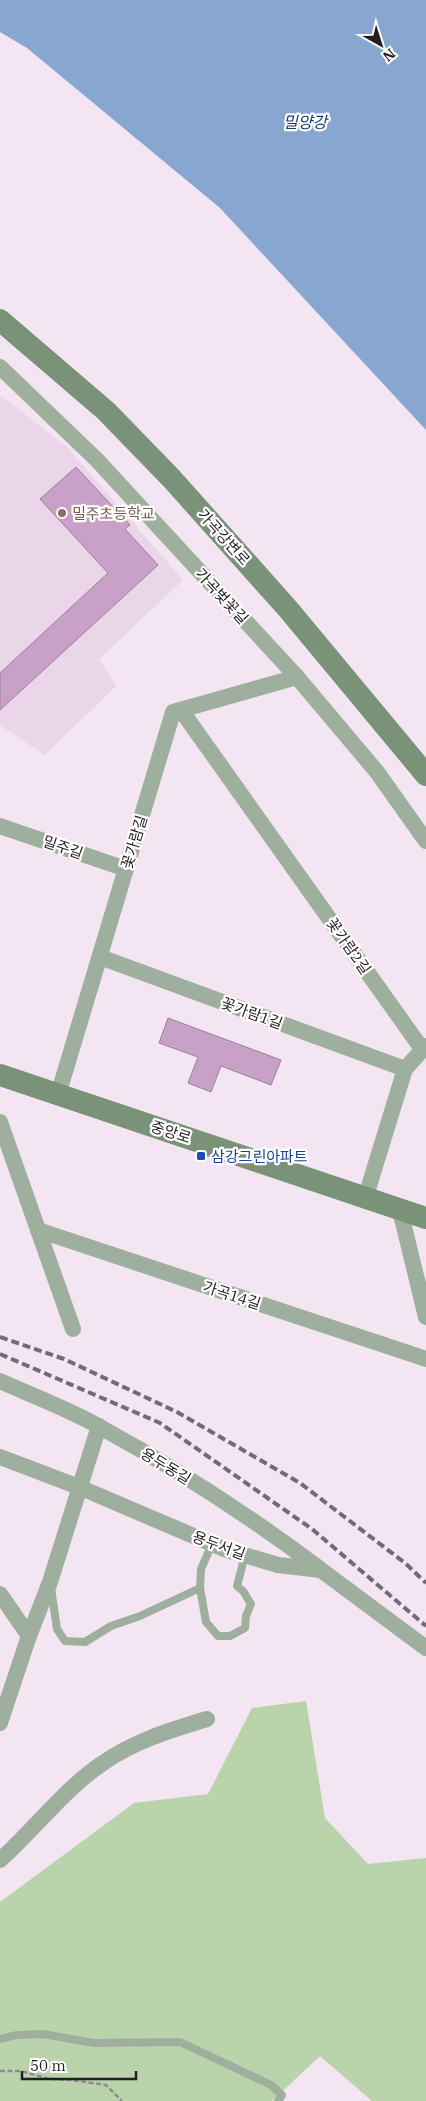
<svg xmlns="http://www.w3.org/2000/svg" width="426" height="2101" font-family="'IBM Plex Serif','Noto Sans KR',serif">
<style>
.built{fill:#ead6e8}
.green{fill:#b9d4ab}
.water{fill:#87a6d0}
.building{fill:#c9a0c7;stroke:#938692}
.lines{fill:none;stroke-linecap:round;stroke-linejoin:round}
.path{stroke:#938993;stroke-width:2.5;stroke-dasharray:5 2.5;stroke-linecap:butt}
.lane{stroke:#9eaf9d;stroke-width:8}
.street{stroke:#9eaf9d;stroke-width:16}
.secondary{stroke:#7a9277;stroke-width:22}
.rail{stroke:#736b73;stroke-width:4;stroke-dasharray:8 4;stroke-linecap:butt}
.education-dot{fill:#8d6e63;stroke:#fff;stroke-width:2}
.transit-dot{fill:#1a4fb4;stroke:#fff;stroke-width:2}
.labels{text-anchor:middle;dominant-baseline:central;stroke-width:4.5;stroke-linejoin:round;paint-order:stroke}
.education-label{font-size:15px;fill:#785e54;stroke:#fff;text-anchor:start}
.street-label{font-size:15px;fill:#231e23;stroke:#fff}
.transit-label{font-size:15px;fill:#164399;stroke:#fff;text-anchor:start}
.water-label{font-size:16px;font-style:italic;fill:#143e72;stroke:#fff}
</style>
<rect width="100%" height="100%" fill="#f3e5f2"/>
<path class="built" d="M0 395 66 446 183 580 99 659 116 686 45 755 0 725Z"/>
<path class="green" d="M306 1701 325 1818 368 1864 426 1858V2101H372L320 2056 272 2101H0V1902L134 1803 208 1794 252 1708Z"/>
<path class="water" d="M0 0H426V430L220 208 27 48 0 32Z"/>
<g class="building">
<path d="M76 467 130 525 125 529 158 565 0 710V673L108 573 40 499Z"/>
<path d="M168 1018 281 1060 271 1085 221 1066 211 1092 188 1083 198 1057 159 1043Z"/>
</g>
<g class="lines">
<path class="path" d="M0 2071H21L49 2079 72 2080 106 2085 122 2101"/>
<g class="lane">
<path d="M51 1588 57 1629 65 1641 85 1642 111 1626 140 1616 200 1588 201 1569 212 1544"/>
<path d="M200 1588 206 1622 218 1636H230L245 1628 246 1616 251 1604 243 1591 237 1586 245 1555"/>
<path d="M0 2039 17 2035 43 2034 94 2043 180 2042 271 2085 282 2095 278 2101"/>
</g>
<g class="street">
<path d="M0 367 97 460 297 677 377 772 426 841"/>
<path d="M181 710 422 1049"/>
<path d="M0 826 126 869"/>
<path d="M100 957 405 1069"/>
<path d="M58 1095 173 712 297 677"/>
<path d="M0 1122 73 1329"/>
<path d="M365 1199 405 1069 426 1046"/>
<path d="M400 1210 426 1317"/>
<path d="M38 1230 426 1359"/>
<path d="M0 1381C33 1396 69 1409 100 1427 177 1469 251 1517 320 1569"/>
<path d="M0 1457 79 1487 224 1549 278 1565 321 1570 426 1648"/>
<path d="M0 1594 29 1636 0 1723"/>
<path d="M29 1636 50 1582 99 1426"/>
<path d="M0 1860C35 1829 64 1789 103 1763 134 1741 171 1730 207 1719"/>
</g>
<g class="secondary">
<path d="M0 320 106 411 172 479 288 609 426 775"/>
<path d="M0 1075 426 1218"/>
</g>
<g class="rail">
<path d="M0 1337 64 1359 177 1412 300 1483 405 1563 426 1583"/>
<path d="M0 1354 160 1423 312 1529 426 1626"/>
</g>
</g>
<circle class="education-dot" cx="62" cy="513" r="5"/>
<rect class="transit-dot" x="196" y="1151" width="10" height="10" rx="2.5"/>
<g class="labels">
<g class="education-label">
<text x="72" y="513">밀주초등학교</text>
</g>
<g class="street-label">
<text transform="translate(224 537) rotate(48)">가곡강변로</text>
<text transform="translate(222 596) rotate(47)">가곡벚꽃길</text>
<text transform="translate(134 842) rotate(-73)">꽃가람길</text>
<text transform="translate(63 847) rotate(19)">밀주길</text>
<text transform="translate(349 946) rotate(55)">꽃가람2길</text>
<text transform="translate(252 1013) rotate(20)">꽃가람1길</text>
<text transform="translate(171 1132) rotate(18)">중앙로</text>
<text transform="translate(232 1295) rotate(18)">가곡14길</text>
<text transform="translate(166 1466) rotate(31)">용두동길</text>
<text transform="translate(219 1545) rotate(20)">용두서길</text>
</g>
<g class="transit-label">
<text x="211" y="1156">삼강그린아파트</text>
</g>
<g class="water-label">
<text x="305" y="122">밀양강</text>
</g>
</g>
<g transform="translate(381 45) rotate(141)" stroke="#ffffff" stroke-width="4" paint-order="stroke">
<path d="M0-4L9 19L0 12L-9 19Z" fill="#231e23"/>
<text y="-8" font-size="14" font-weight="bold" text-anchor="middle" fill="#231e23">N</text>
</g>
<path d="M22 2071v8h114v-8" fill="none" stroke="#231e23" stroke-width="2.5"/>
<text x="30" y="2071" font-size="15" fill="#231e23" stroke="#ffffff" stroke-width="4" paint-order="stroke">50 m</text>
</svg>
